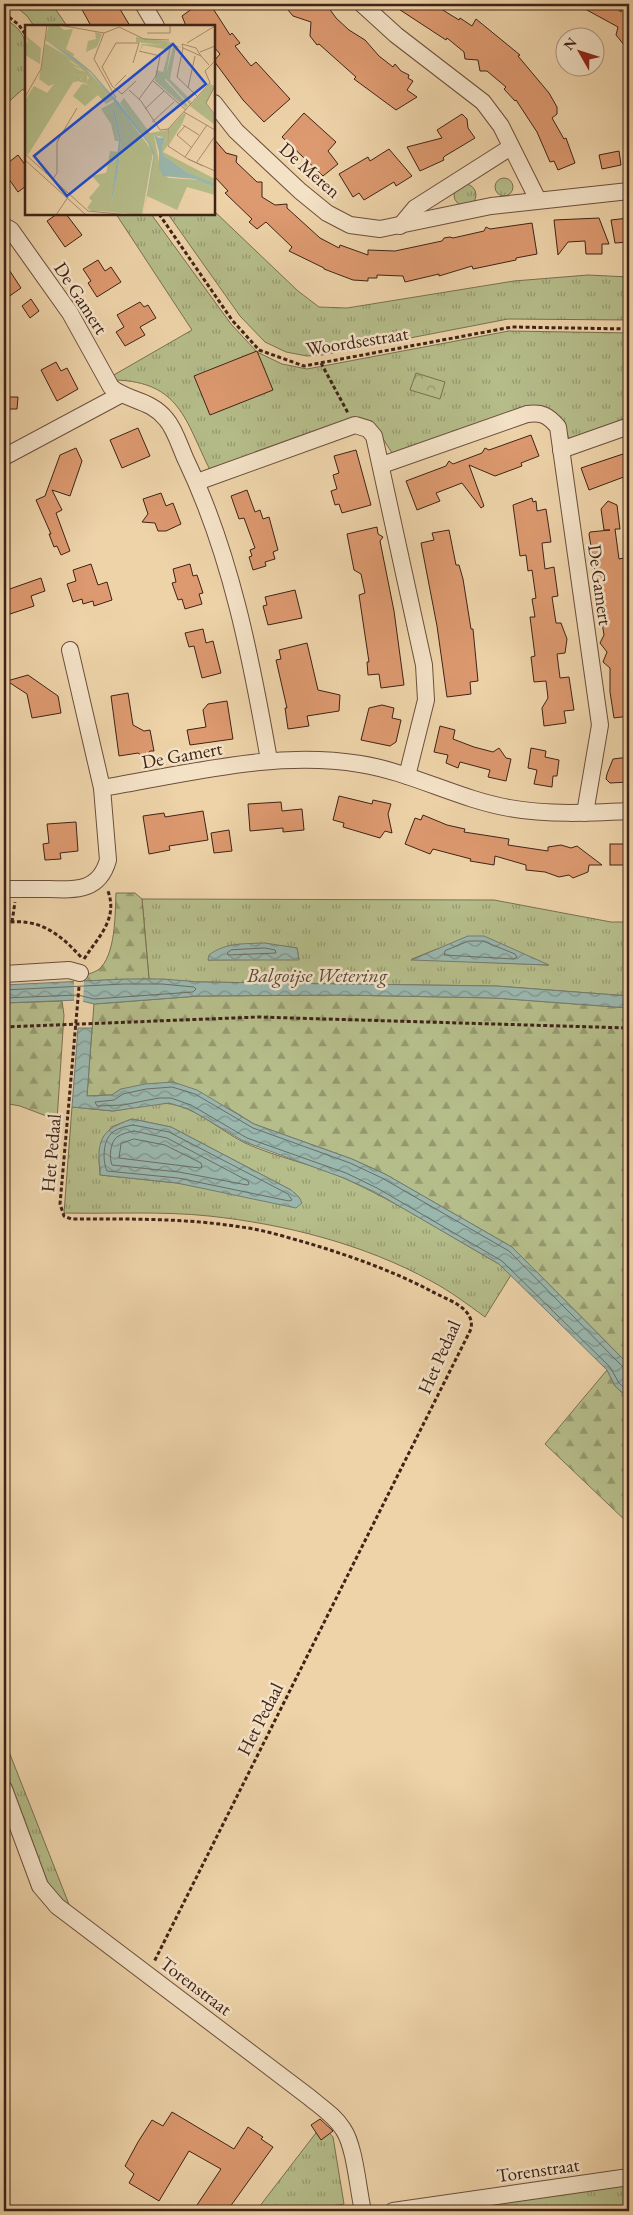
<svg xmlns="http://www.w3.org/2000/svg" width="633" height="2215" font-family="'EB Garamond',serif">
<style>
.grass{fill:url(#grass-tufts);stroke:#7a7051;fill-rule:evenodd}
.forest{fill:url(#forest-firs);stroke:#7a7051}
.park{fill:url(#park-crowns);stroke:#7a7051}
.water{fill:url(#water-waves);stroke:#767c72}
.pier{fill:#eed3a9}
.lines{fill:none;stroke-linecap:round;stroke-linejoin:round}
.shore{stroke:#6c6d63;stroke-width:1}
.building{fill:#dd996f;stroke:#3f2318}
.street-casing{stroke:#6b4f3c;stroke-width:18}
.path{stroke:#3f2318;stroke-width:3;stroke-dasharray:4 2.5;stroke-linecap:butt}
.street{stroke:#f4e2c7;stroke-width:16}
.labels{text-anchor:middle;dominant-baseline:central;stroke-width:5;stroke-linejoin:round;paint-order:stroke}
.street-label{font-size:19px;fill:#3f2318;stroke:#f4e2c7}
.water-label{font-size:20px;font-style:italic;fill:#56483e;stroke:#f4e2c7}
.inset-road{fill:none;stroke:#a88d6f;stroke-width:1}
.view{fill:#1d4ed8;fill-opacity:0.15;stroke:#1d4ed8;stroke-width:2.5}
.inset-edge{fill:none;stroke:#3f2318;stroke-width:2.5}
</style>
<defs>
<pattern id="grass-tufts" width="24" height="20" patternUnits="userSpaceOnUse" patternTransform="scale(1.25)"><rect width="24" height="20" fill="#b5bd8a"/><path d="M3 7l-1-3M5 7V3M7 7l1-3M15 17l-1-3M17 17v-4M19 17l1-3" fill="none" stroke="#959970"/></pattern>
<pattern id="forest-firs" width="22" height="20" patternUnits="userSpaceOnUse" patternTransform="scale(1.25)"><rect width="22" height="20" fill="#b5bd8a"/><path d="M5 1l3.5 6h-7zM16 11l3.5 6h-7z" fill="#959970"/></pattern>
<pattern id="park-crowns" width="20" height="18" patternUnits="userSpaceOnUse" patternTransform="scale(1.25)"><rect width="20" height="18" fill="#b5bd8a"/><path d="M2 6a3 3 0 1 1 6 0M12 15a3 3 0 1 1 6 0" fill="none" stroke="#959970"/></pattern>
<pattern id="water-waves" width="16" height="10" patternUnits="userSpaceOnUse" patternTransform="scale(1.25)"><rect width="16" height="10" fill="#9ab7ae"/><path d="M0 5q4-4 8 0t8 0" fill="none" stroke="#7f948d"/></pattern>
</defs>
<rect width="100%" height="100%" fill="#eed3a9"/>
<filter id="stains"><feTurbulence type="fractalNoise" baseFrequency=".004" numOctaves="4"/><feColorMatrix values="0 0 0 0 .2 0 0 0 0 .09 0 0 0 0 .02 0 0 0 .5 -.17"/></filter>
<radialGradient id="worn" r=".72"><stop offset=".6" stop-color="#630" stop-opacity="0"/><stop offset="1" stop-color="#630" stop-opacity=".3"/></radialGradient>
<g class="grass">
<path d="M13 4H52L67 26H34L27 16Z"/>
<path d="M4 19C36 34 26 63 26 94L23 89 4 106Z"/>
<circle cx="504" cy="187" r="9"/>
<circle cx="465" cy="195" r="11"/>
<path d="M214 211 298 291 319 307 347 308 514 281 588 275 629 277V320L508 319 322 355 307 356 286 352 265 342 240 316 168 214H214Z"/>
<path d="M116 214H151L231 324 257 352 282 364 307 369 509 331 629 333V419L569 439 562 424 550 410 392 453 372 421 359 417 210 470C185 420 180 382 115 380L112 376 192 330Z"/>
<path d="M142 899 494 900 611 922H629V996L496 986 199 982 149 979ZM283 946 297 948 299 959 208 960ZM437 949 548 965 412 959Z"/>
<path d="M160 1103C192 1103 217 1129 245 1143 278 1158 313 1164 346 1179 399 1203 449 1236 499 1264L511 1275 485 1317C467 1304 450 1291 431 1281 364 1244 284 1224 209 1216 162 1211 112 1214 64 1213L72 1107 113 1111ZM132 1119 171 1127 291 1190 236 1194 177 1183 100 1175 99 1159 111 1127Z"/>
<path d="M4 1739 70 1907 43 1882 4 1785Z"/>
<path d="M322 2125 333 2137 344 2204 308 2211H256Z"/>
<path d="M629 2184V2211H450Z"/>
</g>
<g class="forest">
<path d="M116 893H135L142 899 149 979 79 981V978C85 975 93 973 98 970 116 956 115 914 116 893Z"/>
<path d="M343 995 495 998 629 1008V1365L512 1247 385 1174 352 1159 254 1124 230 1109 121 1089 112 1095 87 1096 94 1004 199 996Z"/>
<path d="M62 1001 64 1015 57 1120 20 1106 4 1103V1003Z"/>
<path d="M607 1370 615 1386 629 1399V1524L545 1444Z"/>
</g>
<path class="park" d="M416 373 445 382 440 399 410 390Z"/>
<g class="water">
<path d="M468 936H484L549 965 411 960Z"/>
<path d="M265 943 297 948 299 960H208L209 955C226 942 245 944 265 943Z"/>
<path d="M124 979H163L199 982 496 986 629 996V1008L495 998 343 995 199 996 94 1004 78 1000 4 1003V985Z"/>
<path d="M78 1028H92L87 1096 112 1095 121 1089 145 1084 173 1082 197 1090 254 1124 352 1159 385 1174 512 1247 629 1365V1399L615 1386 607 1370 499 1264 375 1192 344 1178 245 1142 189 1109 169 1103 113 1111 72 1107Z"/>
<path d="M132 1119 171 1127 291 1190 299 1197 302 1203 296 1208 177 1183 100 1175C101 1169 99 1165 99 1159 98 1133 110 1127 132 1119Z"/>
</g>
<path class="pier" d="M74 980 84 981 83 1004 74 1003Z"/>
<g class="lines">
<g class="shore">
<path d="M469 941H483L515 954 517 957 514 959 444 955 445 951Z"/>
<path d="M265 948 275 950 276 953 229 955 227 953 231 950Z"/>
<path d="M4 990 124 984H162L194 987 196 989 193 992 94 999 78 995 4 998"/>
<path d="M133 1125 169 1132 288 1194 292 1200 289 1201 178 1178 107 1171C102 1160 103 1139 113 1132 118 1128 127 1126 133 1125Z"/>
<path d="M134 1131 167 1138 248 1181 249 1184 247 1185 179 1172 112 1165C109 1158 110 1142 117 1137 121 1134 129 1132 134 1131Z"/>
<path d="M134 1139 165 1145 201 1163 202 1167 200 1168 119 1158 121 1144Z"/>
<path d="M629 1369 623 1367 509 1251 382 1178 350 1163 253 1128 195 1094 172 1087 146 1089 123 1094 114 1100 95 1102 97 1106 123 1105 159 1098H171L191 1105 247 1138 346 1173 377 1188 502 1261 610 1367 619 1383 629 1392"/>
</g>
</g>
<g class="building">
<path d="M79 4H117L130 26H91Z"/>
<path d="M190 4H210L230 35 232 33 240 43 235 46 251 66 256 62 290 99 264 122 243 100 214 61 220 54 214 47V26H186L182 16 193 8Z"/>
<path d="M283 4H326L336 18 349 30 365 40 379 56 393 67 395 64 401 71 409 75 408 78 413 81 407 90 417 97 396 110 354 79 356 77 319 44 317 45 310 36 311 22 293 16Z"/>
<path d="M391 4H433L459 20 460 18 472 26 476 19 520 55 518 56 549 93 557 107V114L552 118 564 139 566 138 575 163 558 170 554 161 550 162 537 132 516 100 515 101 504 89 506 87 487 71H480L478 60 465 59 464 52 447 38 446 40Z"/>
<path d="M576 4H612L621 12 622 4H629V51L616 35 618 27Z"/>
<path d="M304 113 336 142 328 151 338 164 323 176 282 137Z"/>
<path d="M462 114 467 119 468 128 475 138 445 156 443 158 444 160 420 171 407 147 442 138 437 130Z"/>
<path d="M214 139 226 153 237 156 236 162 257 182H262V197L275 205 287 204V208L320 238 339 248 340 245 368 255V250L395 251 442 241 444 238 450 237 453 238 484 231 486 227 490 229 532 223 537 254 516 258V260L473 269 472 266 439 276V274L405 282 403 276 377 275V278H368V281L353 280 324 269V268L289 251 292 247 266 222 257 229 249 222 252 219 225 193 228 191 214 176Z"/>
<path d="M389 149 412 176 396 186 394 182 364 200 359 193 353 197 339 174 368 157 370 161Z"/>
<path d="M619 151 621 165 602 169 599 155Z"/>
<path d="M18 155 26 166V186L18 192 4 172V166Z"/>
<path d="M57 214H66L82 235 65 247 47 221Z"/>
<path d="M599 218 609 244H602V254H586L585 241 568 242 558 255 554 220Z"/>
<path d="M629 218V242L615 243 611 220Z"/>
<path d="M98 260 105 271 111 267 121 282 97 297 88 283 91 281 83 269Z"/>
<path d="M4 262 21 288 4 300Z"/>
<path d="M31 299 39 311 30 318 22 306Z"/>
<path d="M140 302 144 307 148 305 156 318 140 327 145 335 125 346 116 332 124 327 117 315Z"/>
<path d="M257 351 273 390 210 415 194 376Z"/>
<path d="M56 362 61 371 67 368 78 389 57 401 41 370Z"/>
<path d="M4 397H18L17 409H4Z"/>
<path d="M138 428 150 456 122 468 110 440Z"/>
<path d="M531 435 539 456 521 463 522 466 495 476 469 465 484 506 481 508 462 483 436 493 440 501 417 510 406 481 446 466 449 461 453 464 482 453 485 448 489 450Z"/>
<path d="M76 448 82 461 70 496 52 490 62 510 56 513 70 551 61 555 57 546 54 547 49 534H51L36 500 45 496 60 455Z"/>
<path d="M356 450 371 505 342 513 339 504 335 505 331 491 337 489 333 475 339 473 334 456Z"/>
<path d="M629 452V475L589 490 581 468Z"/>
<path d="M247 490 255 512 260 510 263 519 269 517 278 550 273 552 275 559 265 562 266 566 253 570 249 557 252 556 250 550 255 548 244 518 239 519 231 496Z"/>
<path d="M161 493 166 506 173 503 181 524 166 531H158L155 523 142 522 148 514 143 499Z"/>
<path d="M532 498 533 502 536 501 537 511 546 509 551 542 542 543 545 569 554 567 558 596 552 597 556 623H561L567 639 565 653 557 654 560 678 569 677 574 710 564 711 566 723 544 726 542 708 548 698 546 681 534 682 531 657 535 656 530 617H535L532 599 536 598 532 570 528 571 526 555 520 556 513 505Z"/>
<path d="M608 501 617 505 620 529H615L619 559 624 558 626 571H628L629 578V716L614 718 610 692V668L603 662 607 652 600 643 604 635 600 610 598 609 595 593 598 591 589 534 590 532 610 530H604L601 509Z"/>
<path d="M377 527 378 534 383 537 380 541 394 611 404 685 381 688 379 674 368 675 367 662H369L359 595 365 593 361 574 354 570 347 534Z"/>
<path d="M449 530 456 565H459L463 579 471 629H473L478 681 470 682 471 694 447 697 437 626 421 543 434 540 432 533Z"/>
<path d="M91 564 98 585 107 582 112 600 94 606 93 601 83 604 82 599 73 602 67 584 76 581 73 570Z"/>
<path d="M190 564 193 576 197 575 203 593 199 594 202 604 185 609 182 599 178 600 172 583 176 582 173 569Z"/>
<path d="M41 578 45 591 31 596 34 606 4 616V591Z"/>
<path d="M295 590 302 618 268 625 263 606 267 605 265 597Z"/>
<path d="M203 629 206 643 213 641 221 673 202 678 194 646 189 647 185 633Z"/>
<path d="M307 643 318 690 340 695 339 711 307 716 309 726 288 729 285 708H287L276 660 281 659 279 650Z"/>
<path d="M28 675 58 696 61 713 32 718 27 694 7 681Z"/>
<path d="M128 693 133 725 144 731 150 730 154 751H150L145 758 138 753 119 756 111 696Z"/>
<path d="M227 701 233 739 190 745 187 730 206 727 203 710 208 704Z"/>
<path d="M382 705 394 708 392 718 401 720 396 742 390 746 361 740 369 708Z"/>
<path d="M440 726 455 730 453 739 474 747 493 752 499 748 506 758 511 759 506 781 488 777 490 770 460 762 458 768 446 763 448 755 434 752Z"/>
<path d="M531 748 546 751 545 757 559 760 557 776H553L552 787 534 784 537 770 528 768Z"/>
<path d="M629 757V782L610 783 606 779 607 774 613 759Z"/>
<path d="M339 796 372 804 373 800 391 804 388 814 392 833 385 831 380 838 343 827 344 823 333 820Z"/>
<path d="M281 802 282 811 302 809 304 830 283 832V828L250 831 248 804Z"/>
<path d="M203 811 208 840 169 846 170 850 149 854 143 816 164 813 165 817Z"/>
<path d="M423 815 447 825 465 829 464 832 509 839 508 845 548 851V847L561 845 571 848 577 846 602 865H589L588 872 573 878 569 875 559 877 545 872 526 870V865L495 856 494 865 470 861 471 859 433 849 430 854 405 844 415 818 421 820Z"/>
<path d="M76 822 78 851 60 853 61 859 45 860 43 844 49 843 47 824Z"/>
<path d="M229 830 232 851 214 853 211 833Z"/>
<rect x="610" y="844" width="19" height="21"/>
<path d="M172 2112 234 2149 248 2127 263 2137 261 2139 273 2147 227 2211H193L221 2169 189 2151 159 2201 129 2183 134 2174 125 2166 138 2142 152 2120 163 2126Z"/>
<path d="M320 2119 333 2131 321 2140 311 2125Z"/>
</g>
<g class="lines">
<g class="street-casing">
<g id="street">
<path d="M143 4 156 26"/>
<path d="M362 4 396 35 483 102 501 126 538 200"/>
<path d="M214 103 236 131 300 191 327 213 350 225 380 229 491 206 629 191"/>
<path d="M4 226 11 230 70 313 111 387C127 401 150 399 166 419 175 429 180 447 186 460 231 554 251 658 269 760"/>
<path d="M400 226 415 208 511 147"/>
<path d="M561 450 629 426"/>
<path d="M4 457 120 395"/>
<path d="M382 465 527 414C541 412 548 415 558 427L600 725 585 813"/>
<path d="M197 482 355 425 368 429 374 436 424 665 426 700 407 776"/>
<path d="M102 788C187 774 274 750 360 764 411 772 458 799 509 808 548 815 589 813 629 811"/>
<path d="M4 889C18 889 33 889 47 889 75 890 99 892 108 860L102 788 70 650"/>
<path d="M4 974 69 970 80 973"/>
<path d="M4 1789 40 1886 57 1906 309 2097C321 2107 335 2116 343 2129 355 2146 358 2190 363 2211"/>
<path d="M393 2211 629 2177"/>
</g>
</g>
<g class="path">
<path d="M4 13 19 25 26 35"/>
<path d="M159 214 232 320 259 350 304 366 512 327 629 329"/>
<path d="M321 363 348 413"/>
<path d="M12 922 15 902"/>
<path d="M4 923C38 917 59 933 81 957"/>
<path d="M84 959C99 936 118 919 108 891"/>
<path d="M79 987 60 1204 64 1216 71 1219C128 1219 185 1218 241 1227 265 1230 289 1238 311 1244 353 1257 393 1271 431 1291 447 1300 475 1307 471 1329L154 1962"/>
<path d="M4 1027 258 1017 629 1028"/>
</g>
<use href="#street" class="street"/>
</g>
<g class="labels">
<g class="street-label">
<text transform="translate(310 170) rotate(41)">De Meren</text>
<text transform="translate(81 298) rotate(57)">De Gamert</text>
<text transform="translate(357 341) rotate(-9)">Woordsestraat</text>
<text transform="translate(600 585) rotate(82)">De Gamert</text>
<text transform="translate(182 755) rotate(-10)">De Gamert</text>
<text transform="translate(51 1153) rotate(-85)">Het Pedaal</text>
<text transform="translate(439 1357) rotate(-66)">Het Pedaal</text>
<text transform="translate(260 1719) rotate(-63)">Het Pedaal</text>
<text transform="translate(196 1986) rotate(37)">Torenstraat</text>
<text transform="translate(538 2170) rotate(-8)">Torenstraat</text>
</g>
<g class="water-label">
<text x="317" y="975">Balgoijse Wetering</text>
</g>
</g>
<g transform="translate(25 25)">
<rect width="190" height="190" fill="#eed3a9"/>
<path d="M24 0H33L39 5 48 4 41 24 49 29 48 32 20 15ZM70 7 77 9 72 22 61 27 63 16 71 14ZM1 11 16 23 15 39 0 30V20L3 17ZM111 12 146 17 140 21 147 17 140 55 163 80 161 83 130 56 131 45 138 47 144 25 118 20 115 26 117 19 138 20 111 17ZM20 19 59 46 48 41 62 51 63 58 55 56 59 50 51 51 22 30 50 54 3 130 0 128V75L9 61 22 68 29 59 24 61 14 54ZM149 19 157 23 151 22 145 54 161 70 167 78 165 80 140 53ZM57 59 64 60 73 70 60 81 48 71ZM185 59 190 61 181 79 190 91V100L165 81ZM99 73 125 108 142 105V121L138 127 190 154V160L162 147 138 130 137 122 141 113 129 110 136 148 144 153 175 155 190 162V170L162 162 152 185 122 171 129 126 95 78ZM83 80 88 87 94 116H90L86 99 76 84ZM159 88 161 89 157 99 144 120 143 104ZM84 147 75 186H67L62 183 67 176 64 173 75 160 67 151Z" fill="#b5bd8a"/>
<path d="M20 18 57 40 89 74 81 79 64 60 53 56 48 58 50 54 35 45 22 29 51 51 59 50 55 55 58 57 62 58 64 52 49 43 60 47 48 37 34 31 32 33ZM90 76 128 127 117 190 75 186 85 126 93 127 85 184 93 148 96 114 90 87 84 80Z" fill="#b5bd8a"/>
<path d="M20 15 50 33 66 46 95 79 124 117 129 126 130 132 118 190 129 132 123 118 66 48ZM89 77 84 80 90 87 96 114 93 148 85 184 94 115 88 87 83 80ZM129 109 134 113 141 112 137 122 138 130 162 147 188 158 190 162 170 154 138 151 134 144V127Z" fill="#9ab7ae"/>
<path class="inset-road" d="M34 0 79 8 94 2 119 14 144 15M79 8 69 34 91 73M122 8H145V0M162 18 190 1M158 23 152 52 173 72M114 26 135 31 131 51 114 74M175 27 190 21M176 31 171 23 157 19 158 23 176 31 184 40M108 38 114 18H91L77 42 87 61 97 69 111 56M128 56 161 85M90 61 101 50M190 61 181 78 190 90M163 63 170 31M104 65 116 76 135 105 143 104 185 58 180 46 190 36M0 72 16 44 22 0M120 84 139 66M159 87 190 105M127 97 149 77M158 100 174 110M160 101 152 110 166 122M143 104V121L163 134M0 129 63 186 104 190M160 132 182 100M0 135 61 190M172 137 190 111M178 141 163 134 190 146M28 154 32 148V117L52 83M31 190 43 172"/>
<path class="view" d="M148 19 181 59 42 171 9 131Z"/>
<rect width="190" height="190" class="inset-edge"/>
</g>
<rect width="633" height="2215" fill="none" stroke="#eed3a9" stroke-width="20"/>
<rect x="5" y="5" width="623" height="2205" fill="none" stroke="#3f2318" stroke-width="2.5"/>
<rect x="10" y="10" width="613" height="2195" fill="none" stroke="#3f2318"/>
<g transform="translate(580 52) rotate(309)"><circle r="24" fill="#f4e2c7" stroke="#ac9681"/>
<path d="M0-4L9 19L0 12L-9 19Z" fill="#8f2418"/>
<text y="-8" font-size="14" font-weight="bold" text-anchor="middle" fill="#3f2318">N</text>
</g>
<rect width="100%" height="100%" filter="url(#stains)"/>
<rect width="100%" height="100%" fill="url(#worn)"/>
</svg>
